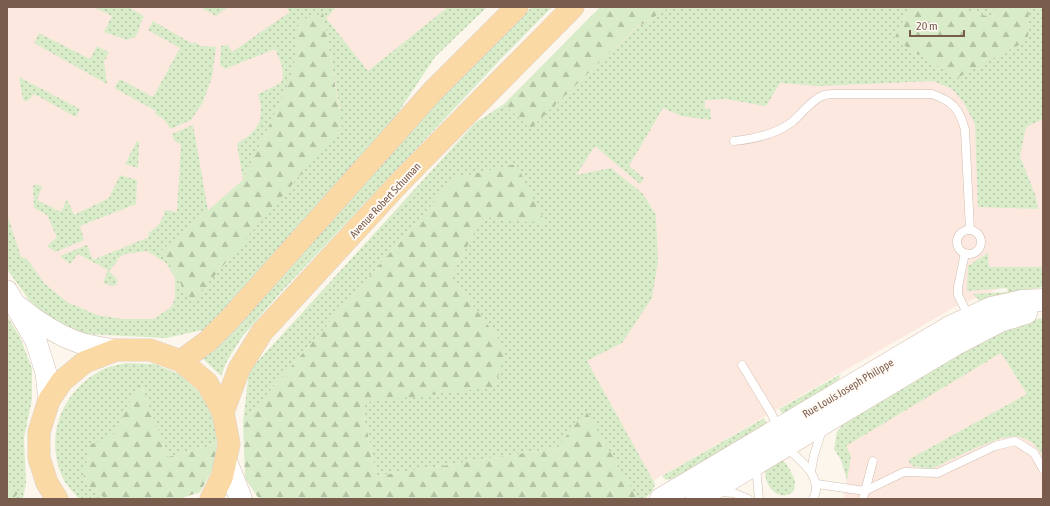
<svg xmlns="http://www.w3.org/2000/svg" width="1050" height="506" font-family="'Asap Condensed',sans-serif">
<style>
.commercial{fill:#fde8e0}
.grass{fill:url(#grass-dots)}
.forest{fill:url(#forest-firs)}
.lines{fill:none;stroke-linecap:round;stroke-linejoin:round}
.service-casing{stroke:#d1beb0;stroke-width:9}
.tertiary-casing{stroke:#d1beb0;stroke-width:22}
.secondary-casing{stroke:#d6c0b0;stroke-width:23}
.primary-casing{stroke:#dad1cd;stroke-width:23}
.service{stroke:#fff;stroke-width:8}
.tertiary{stroke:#fff;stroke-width:21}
.secondary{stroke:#fff;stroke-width:22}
.primary{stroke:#fbd9a5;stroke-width:22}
.labels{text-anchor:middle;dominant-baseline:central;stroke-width:4;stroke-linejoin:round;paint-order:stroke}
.street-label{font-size:11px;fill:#7a5c4d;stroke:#fffaf3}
</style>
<defs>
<pattern id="grass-dots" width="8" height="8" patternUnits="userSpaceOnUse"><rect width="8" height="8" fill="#d8ecc9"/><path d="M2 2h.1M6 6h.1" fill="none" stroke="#b4c2a5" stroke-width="1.8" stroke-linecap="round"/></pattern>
<pattern id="forest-firs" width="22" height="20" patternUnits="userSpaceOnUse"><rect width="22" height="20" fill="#d8ecc9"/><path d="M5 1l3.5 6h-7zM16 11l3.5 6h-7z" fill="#b4c2a5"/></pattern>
</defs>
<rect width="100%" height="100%" fill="#fdf6ec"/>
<g class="commercial">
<path d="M7 7H457L340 109 341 126 174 323 112 325 59 307 19 272 7 237Z"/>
<path d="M626 7H1043V281L1000 288 953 308 646 485 325 336Z"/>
<path d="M1001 353 1027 394 1043 423V499H844L847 480 841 460 844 444Z"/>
</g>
<g class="grass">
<path d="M93 7H128L144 16 140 25V28L135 37 127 40 104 32 112 16Z"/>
<path d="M200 7H228L216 16Z"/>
<path d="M286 7H334L335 9 326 18 368 71 448 7H487L435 57 391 123 226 307 203 330 166 338 86 334 51 319 29 300 7 269V214L21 257 27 259 44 283 67 302 97 315 122 319H154L171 307 175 299V278L166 263 147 251 125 254 117 259V262L109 271 118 280 116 285 112 286 103 283 108 270 78 254 70 264 60 256 87 245 93 260 149 237 148 233C157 228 163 220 165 210L177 212 181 144 174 141 172 134 193 125 208 210 161 251 340 109 323 14 299 21 293 75 243 180 237 144C240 141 244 139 247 137 263 125 263 112 258 94L281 83C286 70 280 61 275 49L225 69 220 65 221 46 228 45 232 52 290 12Z"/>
<path d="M532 7H552L502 58 282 291 242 337 227 361 221 376 201 357 444 93Z"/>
<path d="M670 7H910L894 39 1028 40 1029 7H1043V119L1026 127 1020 156 1036 197 1038 209 978 207 975 124 964 103 952 89 933 81 819 86 780 83 766 106 725 99 705 100V108L710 109 711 120 681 116 663 108 629 166 644 178 640 184 595 146 576 175 611 168 643 194 656 215 658 261 652 298 622 343 587 361 655 484 652 492 644 499H638L632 489 557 448 377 476 361 403 506 349 451 276 483 217 455 178 243 422 249 371 475 123 504 104 530 128 634 30Z"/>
<path d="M956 7H994L993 18Z"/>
<path d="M153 21 193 44 194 42 201 46 216 47 212 77 203 102 191 120 170 129C167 122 162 117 155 114L156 111 114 88 120 79 153 97 180 48 148 30Z"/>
<path d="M39 33 90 59 97 46 109 52 104 62 107 84 34 43Z"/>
<path d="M19 77 80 109 76 117 34 94 27 102 23 100Z"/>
<path d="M137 141 139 142 138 168 125 164Z"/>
<path d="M120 175 137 180 136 204 80 226 84 240 55 252 47 246 57 237 47 215 34 208 33 186 37 184 42 187 37 200 61 212 67 199 74 215 109 198Z"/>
<path d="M988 253 989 267H1043V287L1006 294 981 302 973 294 1008 292 1007 288 967 291 968 266Z"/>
<path d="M7 316 20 337 32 369V400L24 438 26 483 23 499H13L19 492 7 481Z"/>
<path d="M1043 318V455L1032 442 1018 436 1002 438 975 448 931 469 912 466 908 460 1027 394 1001 353 846 446 851 456 847 480 841 460 834 449 837 432 845 421 1007 325Z"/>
<path d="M127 363 154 364 179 374 199 392 213 416 217 443 168 457 140 382 113 436 83 482 106 499H79C75 494 69 488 65 482 43 440 60 393 100 371 108 366 118 365 127 363Z"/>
<path d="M841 374 838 380 784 415 779 409Z"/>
<path d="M764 418 768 427 689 474 666 480 662 476Z"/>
<path d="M781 460C787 463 789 468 792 474 806 500 767 506 765 471Z"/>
</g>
<g class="forest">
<path d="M600 7H670L633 30 530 129 504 104Z"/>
<path d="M910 7H956L993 18 994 7H1029L1028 40 957 78 894 39Z"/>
<path d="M323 13 342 126 192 302 161 251 243 180 293 75 299 21Z"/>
<path d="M516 164 546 224 483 217 451 276 506 349 495 387 361 403 377 476 557 448 586 411 638 499H259L245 478 243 422 455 178Z"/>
<path d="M140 382 168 457 217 443 213 469 200 492 179 499H106L83 482 89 445 113 436Z"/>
<path d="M7 481 19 492 13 499H7Z"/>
</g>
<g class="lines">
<g class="service-casing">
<g id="service">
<path d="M734 141C754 139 775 135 792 122 802 114 810 101 822 96 826 94 831 94 834 94H932C952 101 960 109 965 130L970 230"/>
<circle cx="969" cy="242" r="12"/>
<path d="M965 253 958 287V295L969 317"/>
<path d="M742 365 771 413 778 428"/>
<path d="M785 446C799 460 825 477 813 499"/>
<path d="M756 466 759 499"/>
<path d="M811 471 814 455 822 430"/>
<path d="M817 484 865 491 904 472 938 473 995 446 1015 441 1034 453 1043 469"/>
<path d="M719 492 734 493 748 499"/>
<path d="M863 499 873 461"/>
</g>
</g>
<g class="tertiary-casing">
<g id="tertiary">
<path d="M7 291 36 341 46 373 49 400"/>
<path d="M19 307C37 322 65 340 88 345 97 347 107 349 116 350"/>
</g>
</g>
<g class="secondary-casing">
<g id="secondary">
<path d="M226 461 241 499"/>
<path d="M661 499 950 327 991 308 1022 301 1043 300"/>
<path d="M697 499 954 345 1000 321 1026 313"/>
</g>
</g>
<g class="primary-casing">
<g id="primary">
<path d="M181 361 208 341 229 320 433 91 517 7"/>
<path d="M223 412 239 369 262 332 400 182 573 7"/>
<path d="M57 499 47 483 39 458V432L49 400 62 381 85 362 116 350H150L181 361 207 383 223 412 229 444 222 477 211 499"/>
</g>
</g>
<use href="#service" class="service"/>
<use href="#tertiary" class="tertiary"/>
<use href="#secondary" class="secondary"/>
<use href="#primary" class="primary"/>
</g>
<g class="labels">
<g class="street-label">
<text transform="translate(385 200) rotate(-47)">Avenue Robert Schuman</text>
<text transform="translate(848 388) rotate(-31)">Rue Louis Joseph Philippe</text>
</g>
</g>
<rect width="1050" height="506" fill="none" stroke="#7a5c4d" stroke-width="16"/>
<path d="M910 30v6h54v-6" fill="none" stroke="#7a5c4d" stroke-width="2"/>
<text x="916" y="30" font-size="12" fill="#7a5c4d" stroke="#fffaf3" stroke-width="3" paint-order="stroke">20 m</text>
</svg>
